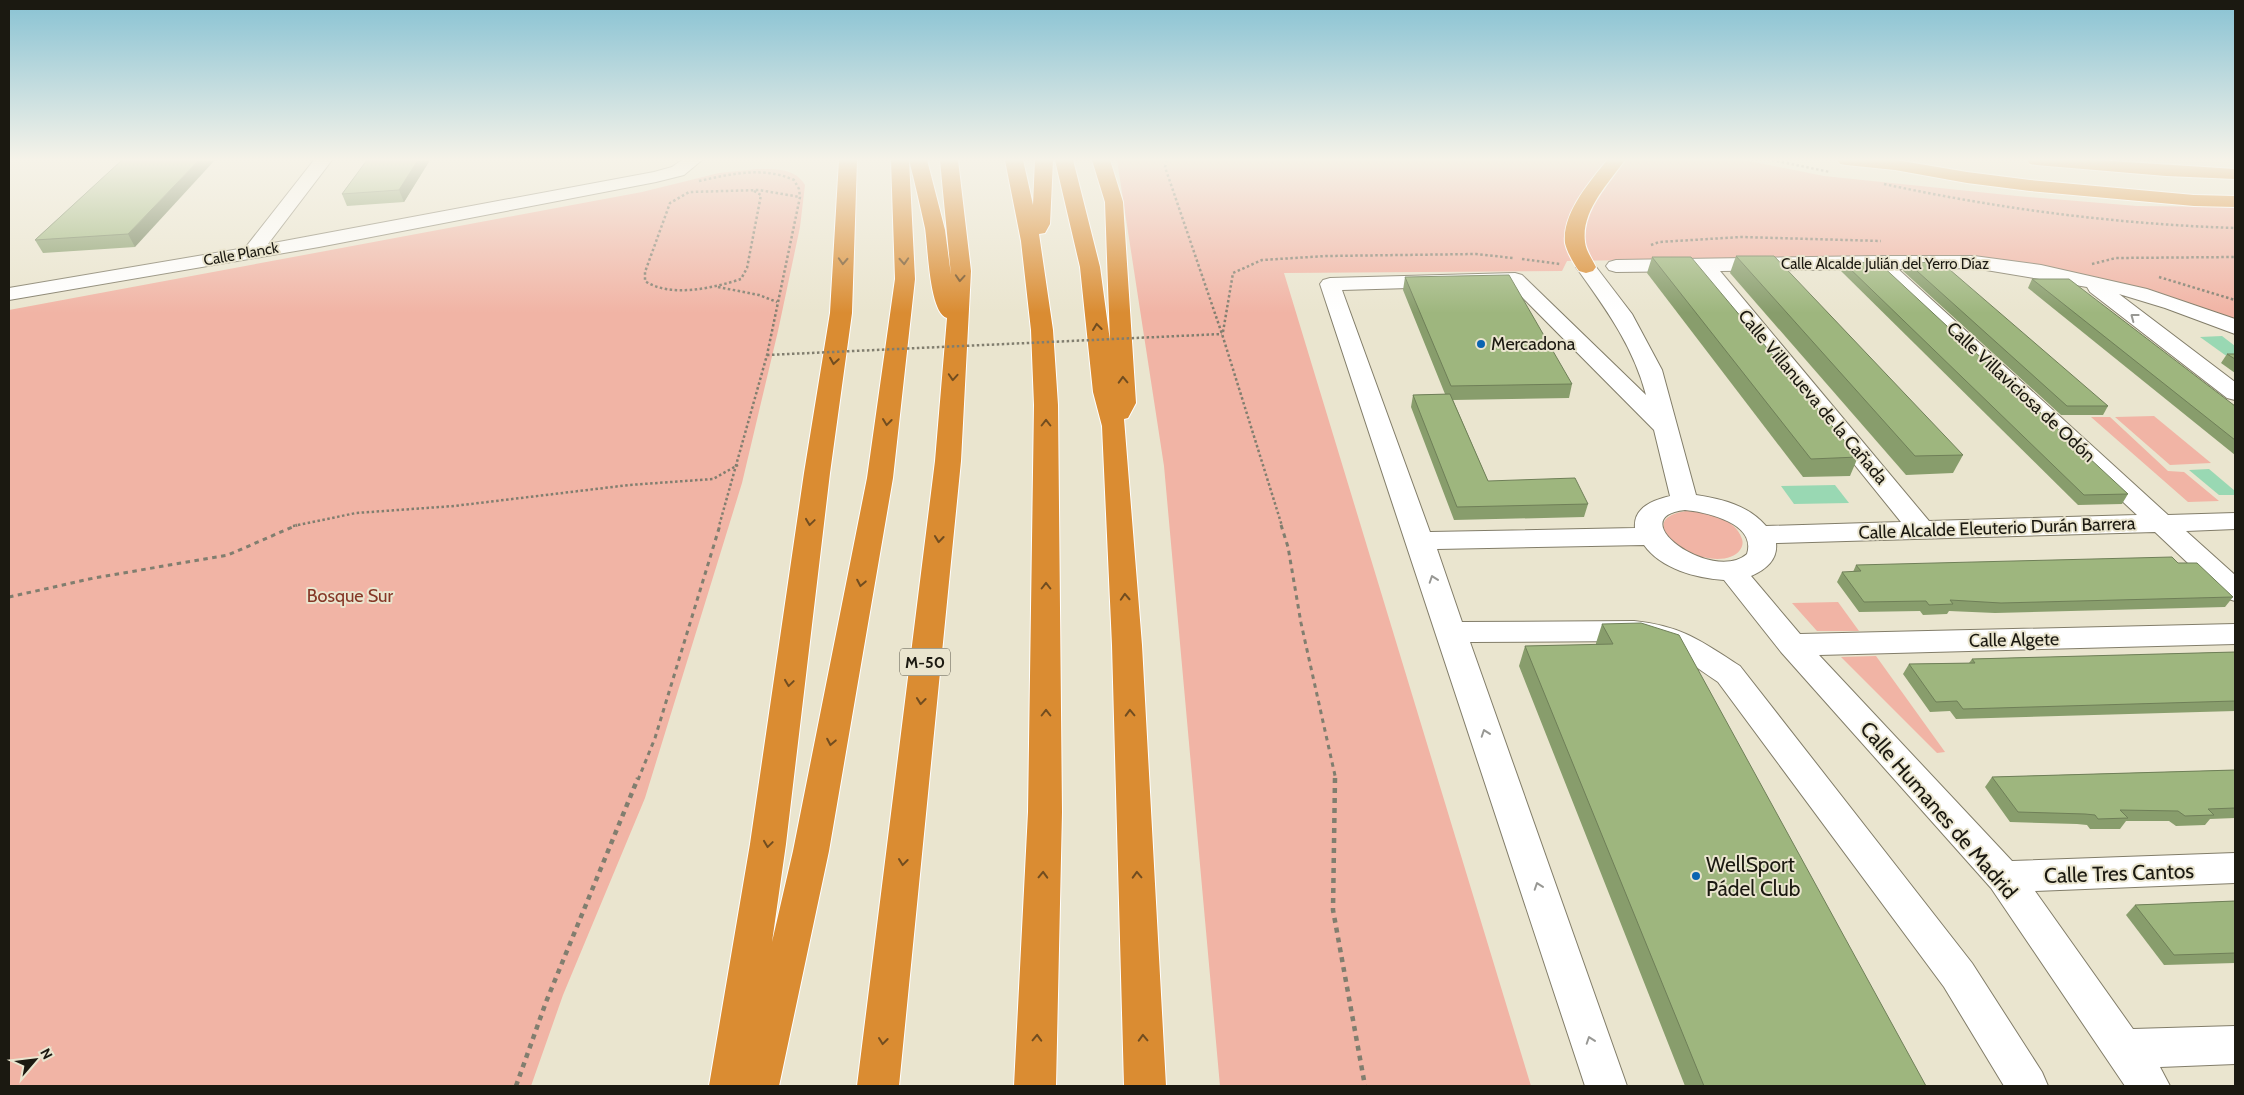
<svg xmlns="http://www.w3.org/2000/svg" width="2244" height="1095" font-family="Cabin,sans-serif">
<style>
.green{fill:#f1b4a5}
.water{fill:#99d8b3}
.lines{fill:none;stroke-linecap:round;stroke-linejoin:round}
.minor-casing{stroke:#827d69;stroke-width:2}
.highway-casing{stroke:#fff;stroke-width:2}
.path-far2{stroke:#817e6f;stroke-width:2.5;stroke-dasharray:2.5 2.5;stroke-linecap:butt}
.path-far1{stroke:#817e6f;stroke-width:3;stroke-dasharray:4.5 4.5;stroke-linecap:butt}
.path{stroke:#817e6f;stroke-width:4.5;stroke-dasharray:5 5;stroke-linecap:butt}
.minor{fill:#fff;fill-rule:evenodd}
.highway{fill:#da8c32;fill-rule:evenodd}
.path-bridge{stroke:#817e6f;stroke-width:2.5;stroke-dasharray:2.5 2.5;stroke-linecap:butt}
.wall{fill:#889d6c}
.shaded-wall{fill:#6f7f58}
.building{fill:#9eb67e;stroke:#6f7f58}
.oneway{stroke:#714d20}
.oneway2{stroke:#989894}
.poi-dot{fill:#0a64b1;stroke:#eae5cf;stroke-width:2}
.labels{text-anchor:middle;dominant-baseline:central;stroke-width:4;stroke-linejoin:round;paint-order:stroke}
.far-street-label{font-size:15px;fill:#1b1911;stroke:#eae5cf}
.shield{fill:#eae5cf;stroke:#59564a;stroke-width:1}
.shield-label{font-size:16px;font-weight:bold;fill:#1b1911}
.poi-label{font-size:18px;fill:#1b1911;stroke:#eae5cf;text-anchor:start}
.street-label{font-size:18px;fill:#1b1911;stroke:#eae5cf}
.park-label{font-size:18px;fill:#853726;stroke:#eae5cf}
.near-street-label{font-size:21px;fill:#1b1911;stroke:#eae5cf}
.near-poi-label{font-size:21px;fill:#1b1911;stroke:#eae5cf;text-anchor:start}
</style>
<rect width="100%" height="100%" fill="#eae5cf"/>
<g class="green">
<path d="M1117 160H1744L1824 176 2017 196 2137 206 2235 207V322L2158 293 2095 277 2058 269 1982 258 1947 255 1567 261 1562 271 1284 273 1531 1086H1220L1164 466Z"/>
<path d="M757 169C775 169 795 168 805 185L800 227 778 331 742 483 645 798 563 995 531 1086H9V310L642 192 719 173Z"/>
<path d="M2154 416 2211 463 2170 465 2115 417Z"/>
<path d="M2091 417H2110L2168 471 2184 472 2219 501 2188 502Z"/>
<path d="M1686 511C1705 512 1735 517 1742 539 1743 542 1743 546 1740 550 1726 570 1670 553 1664 531 1660 516 1676 513 1686 511Z"/>
<path d="M1838 602 1859 631H1817L1792 603Z"/>
<path d="M1876 656 1945 752 1937 753 1841 657Z"/>
</g>
<g class="water">
<path d="M2222 336 2235 346V360H2232L2200 337Z"/>
<path d="M2209 469 2235 491V495H2219L2189 470Z"/>
<path d="M1835 485 1849 503 1794 504 1781 486Z"/>
</g>
<g class="lines">
<g class="minor-casing">
<g id="minor">
<path d="M314 160H332L268 244 654 172 672 167 682 160H702L684 175 656 182 319 247 9 300V288L245 248Z"/>
<path d="M1879 256H1974L2041 265 2147 289 2235 319V334L2165 308 2119 294 2235 382V400L2227 398 2090 292 2087 287 1974 268 1898 269 2168 515 2235 513V529L2186 531 2235 575V601L2225 598 2155 532 1776 543C1778 560 1765 570 1751 576L1800 634 2235 624V644L1819 655 2012 861 2235 853V883L2035 891 2133 1029 2235 1026V1064L2160 1067 2170 1086H2125L1991 888 1781 652 1724 580C1696 578 1661 569 1644 545L1437 549 1462 622 1634 621C1682 626 1701 641 1740 666L1972 963 2042 1072 2048 1086H2004L1944 987 1718 682C1688 662 1671 646 1634 641L1470 642 1627 1086H1585L1320 284 1323 280 1330 278 1515 273 1522 275 1646 395C1633 345 1605 308 1576 267L1579 263 1586 261 1593 263 1632 314 1662 370 1696 495C1722 499 1748 505 1766 526L1901 522 1698 271 1616 272 1609 270 1606 266 1609 262 1616 260ZM1875 269 2137 515 1929 521 1720 271ZM1510 285 1654 430 1670 496C1654 500 1633 507 1635 528L1430 532 1342 290ZM1685 510C1706 512 1757 523 1747 554 1712 584 1620 517 1685 510Z"/>
</g>
</g>
<g class="highway-casing">
<g id="highway">
<path d="M839 160H857L852 313 830 473 786 844 772 942 793 851 867 478 895 279 891 160H909L915 279 893 478 829 851 779 1086H709L750 844 804 473 830 313Z"/>
<path d="M909 160H927L945 230 951 275 940 160H958L971 271 961 461 899 1086H857L935 461 947 318C929 313 928 245 925 228 920 205 915 183 909 160Z"/>
<path d="M1005 160H1023L1033 205 1035 160H1053L1050 224 1045 233 1039 234 1053 330 1058 405 1062 812 1056 1086H1014L1028 812 1034 405 1031 330 1021 241Z"/>
<path d="M1055 160H1073L1100 267 1110 341 1105 202 1092 160H1110L1123 202 1136 403 1128 418 1124 419 1142 645 1166 1086H1124L1112 645 1102 426 1093 392 1080 267Z"/>
<path d="M1607 160H1625C1608 184 1581 211 1585 242 1586 251 1592 259 1596 267L1593 271 1586 273 1579 271C1574 264 1567 252 1565 243 1562 213 1590 182 1607 160Z"/>
<path d="M1837 160H1896L1967 172 2030 180 2194 195 2235 196V207L2194 206 2030 191 1967 183 1895 170 1846 165 1840 164Z"/>
<path d="M2027 160H2096L2235 169V179L2166 176 2036 165 2030 164Z"/>
</g>
</g>
<g class="path-far2">
<path d="M1167 160 1165 167 1222 334 1282 526"/>
<path d="M1772 160 1830 172"/>
<path d="M699 181C731 174 763 166 794 180L799 189 800 197 767 355 719 526"/>
<path d="M1884 184C2000 209 2116 224 2235 228"/>
<path d="M754 191 761 195 747 268 741 279C714 288 670 298 645 281V272L670 203 689 192 759 190 800 197"/>
<path d="M1651 245 1659 242 1741 237 1881 241"/>
<path d="M1522 259 1560 264"/>
<path d="M2092 264 2116 258 2235 257"/>
<path d="M2159 277 2235 300"/>
<path d="M718 287 759 295 777 302"/>
<path d="M1223 332 1233 273 1262 260 1326 256 1476 254 1513 258"/>
<path d="M293 526 356 513 454 506 629 485 713 479 738 465"/>
</g>
<g class="path-far1">
<path d="M1281 525 1288 547 1301 623 1336 780"/>
<path d="M9 597 94 578 228 555 297 525"/>
<path d="M638 780 655 738 720 525"/>
</g>
<g class="path">
<path d="M1335 778 1333 910 1365 1086"/>
<path d="M516 1086 546 1002 638 778"/>
</g>
<use href="#minor" class="minor"/>
<use href="#highway" class="highway"/>
<path class="path-bridge" d="M767 355 1222 334"/>
</g>
<g class="wall">
<path d="M122 160 135 247 43 253 35 240Z"/>
<path d="M367 160H430L404 202 347 206 342 194Z"/>
<path d="M1736 256 1963 455 1953 473 1906 475 1730 273Z"/>
<path d="M1652 257 1858 457 1850 476 1803 477 1647 273Z"/>
<path d="M1907 262 2108 406 2103 415H2061L1903 271Z"/>
<path d="M1844 263 2128 494 2122 504 2078 505 1841 271Z"/>
<path d="M1405 277 1572 384 1569 398 1453 400 1488 481 1588 504 1584 517 1454 520 1411 407 1413 395 1445 394 1403 290Z"/>
<path d="M2032 279 2235 406V455L2028 288Z"/>
<path d="M2227 354H2235V373L2221 363Z"/>
<path d="M1856 565 2233 597 2225 607 1995 613 1949 611 1947 614 1923 615 1920 611 1859 612 1837 582 1842 572H1853Z"/>
<path d="M1602 624 1926 1086H1685L1519 666 1525 646 1596 645V643Z"/>
<path d="M2235 652V711L1956 719 1950 711 1930 712 1903 674 1909 664 1969 663 1972 659Z"/>
<path d="M2235 770V818L2210 819 2205 825 2176 826 2169 821H2126L2120 829H2090L2087 825 2077 824 2010 822 1985 787 1992 777Z"/>
<path d="M2235 901V963L2164 965 2126 915 2135 905Z"/>
</g>
<g class="shaded-wall">
<path d="M199 160H215L135 247 128 234Z"/>
<path d="M418 160H430L404 202 399 190Z"/>
</g>
<g class="building">
<path d="M122 160H199L128 234 35 240Z"/>
<path d="M367 160H418L399 190 342 194Z"/>
<path d="M1736 256H1774L1963 455 1915 456Z"/>
<path d="M1652 257H1691L1858 457 1811 459Z"/>
<path d="M1878 262 2128 494 2084 495 1844 263Z"/>
<path d="M1907 262 1942 263 2108 406H2067Z"/>
<path d="M1509 275 1572 384 1451 386 1405 277Z"/>
<path d="M2032 279H2069L2235 406V440Z"/>
<path d="M2227 354H2235V359Z"/>
<path d="M1450 394 1488 481 1575 478 1588 504 1457 507 1413 395Z"/>
<path d="M2172 557 2178 563H2197L2233 597 2001 603 1950 600 1953 604 1929 605 1926 601 1864 602 1842 572 1861 571 1856 565Z"/>
<path d="M1641 623 1679 635 1926 1086H1704L1525 646 1613 644 1602 624Z"/>
<path d="M2235 652V701L1963 709 1957 701 1936 702 1909 664 1975 663 1972 659Z"/>
<path d="M2235 770V808L2208 809 2214 815 2185 816 2178 811 2120 810 2128 818 2098 819 2095 815 2085 814 2018 812 1992 777Z"/>
<path d="M2235 901V953L2174 955 2135 905Z"/>
</g>
<defs><path id="oneway-chevron" d="M-2-3.5L2.5 0L-2 3.5" fill="none" stroke-width="1.6" stroke-linecap="round" stroke-linejoin="round" transform="scale(1.25)"/></defs>
<g class="oneway">
<use href="#oneway-chevron" transform="translate(843 261) rotate(93)"/>
<use href="#oneway-chevron" transform="translate(904 261) rotate(87)"/>
<use href="#oneway-chevron" transform="translate(960 278) rotate(94)"/>
<use href="#oneway-chevron" transform="translate(1097 327) rotate(-97)"/>
<use href="#oneway-chevron" transform="translate(834 361) rotate(99)"/>
<use href="#oneway-chevron" transform="translate(953 377) rotate(94)"/>
<use href="#oneway-chevron" transform="translate(1123 380) rotate(-92)"/>
<use href="#oneway-chevron" transform="translate(887 422) rotate(97)"/>
<use href="#oneway-chevron" transform="translate(1046 423) rotate(-90)"/>
<use href="#oneway-chevron" transform="translate(810 522) rotate(98)"/>
<use href="#oneway-chevron" transform="translate(939 539) rotate(96)"/>
<use href="#oneway-chevron" transform="translate(861 583) rotate(101)"/>
<use href="#oneway-chevron" transform="translate(1046 586) rotate(-90)"/>
<use href="#oneway-chevron" transform="translate(1125 597) rotate(-93)"/>
<use href="#oneway-chevron" transform="translate(789 683) rotate(98)"/>
<use href="#oneway-chevron" transform="translate(921 701) rotate(96)"/>
<use href="#oneway-chevron" transform="translate(1046 713) rotate(-90)"/>
<use href="#oneway-chevron" transform="translate(1130 713) rotate(-92)"/>
<use href="#oneway-chevron" transform="translate(831 742) rotate(101)"/>
<use href="#oneway-chevron" transform="translate(768 844) rotate(98)"/>
<use href="#oneway-chevron" transform="translate(903 862) rotate(97)"/>
<use href="#oneway-chevron" transform="translate(1043 875) rotate(-88)"/>
<use href="#oneway-chevron" transform="translate(1137 875) rotate(-92)"/>
<use href="#oneway-chevron" transform="translate(1037 1038) rotate(-88)"/>
<use href="#oneway-chevron" transform="translate(1143 1038) rotate(-92)"/>
<use href="#oneway-chevron" transform="translate(883 1041) rotate(97)"/>
</g>
<g class="oneway2">
<use href="#oneway-chevron" transform="translate(2134 317) rotate(-143)"/>
<use href="#oneway-chevron" transform="translate(1433 579) rotate(-109)"/>
<use href="#oneway-chevron" transform="translate(1485 733) rotate(-109)"/>
<use href="#oneway-chevron" transform="translate(1538 886) rotate(-109)"/>
<use href="#oneway-chevron" transform="translate(1590 1040) rotate(-109)"/>
</g>
<linearGradient id="sky" x2="0" y2="1"><stop stop-color="#88c2d3"/><stop offset="0.51" stop-color="#f6f3e9"/><stop offset="1" stop-color="#f6f3e9" stop-opacity="0"/></linearGradient>
<rect width="2244" height="313" fill="url(#sky)"/>
<g class="poi-dot">
<circle cx="1481" cy="344" r="5"/>
<circle cx="1696" cy="876" r="5"/>
</g>
<g class="labels">
<g class="far-street-label">
<text transform="translate(241 254) rotate(-10)">Calle Planck</text>
<text x="1885" y="264">Calle Alcalde Julián del Yerro Díaz</text>
</g>
<rect class="shield" x="900" y="648.5" width="50" height="27" rx="4"/>
<g class="shield-label">
<text x="925" y="662">M-50</text>
</g>
<g class="poi-label">
<text x="1491" y="344">Mercadona</text>
</g>
<g class="street-label">
<text transform="translate(2021 392) rotate(43)">Calle Villaviciosa de Odón</text>
<text transform="translate(1813 397) rotate(50)">Calle Villanueva de la Cañada</text>
<text transform="translate(1997 528) rotate(-2)">Calle Alcalde Eleuterio Durán Barrera</text>
<text transform="translate(2014 640) rotate(-1)">Calle Algete</text>
</g>
<g class="park-label">
<text x="350" y="596">Bosque Sur</text>
</g>
<g class="near-street-label">
<text transform="translate(1939 810) rotate(49)">Calle Humanes de Madrid</text>
<text transform="translate(2119 873) rotate(-2)">Calle Tres Cantos</text>
</g>
<g class="near-poi-label">
<text x="1706" y="864">WellSport<tspan x="1706" dy="24">Pádel Club</tspan></text>
</g>
</g>
<rect width="2244" height="1095" fill="none" stroke="#1b1911" stroke-width="20"/>
<g transform="translate(35 1060) rotate(62)" stroke="#eae5cf" stroke-width="4" paint-order="stroke">
<path d="M0-4L9 19L0 12L-9 19Z" fill="#1b1911"/>
<text y="-8" font-size="14" font-weight="bold" text-anchor="middle" fill="#1b1911">N</text>
</g>
</svg>
